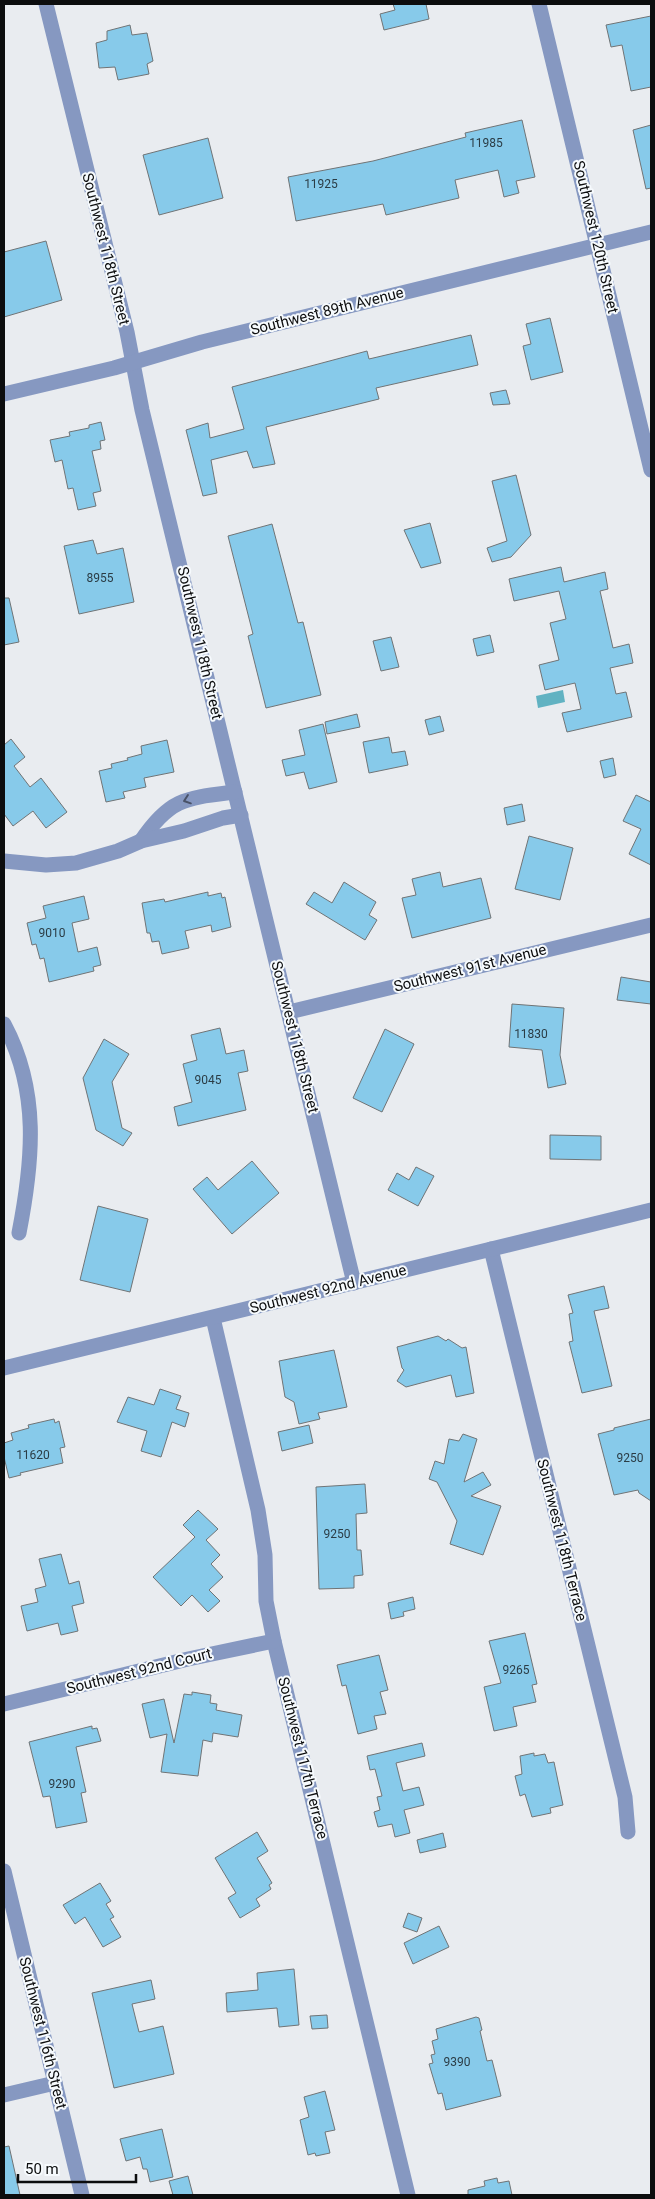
<svg xmlns="http://www.w3.org/2000/svg" width="655" height="2199" font-family="Roboto,sans-serif">
<style>
.water{fill:#61b2c2}
.building{fill:#87caea;stroke:#707476}
.lines{fill:none;stroke-linecap:round;stroke-linejoin:round}
.minor{stroke:#8698c1;stroke-width:15}
.oneway{stroke:#495268}
.labels{text-anchor:middle;dominant-baseline:central;stroke-width:4;stroke-linejoin:round;paint-order:stroke}
.number-label{font-size:12px;fill:#2b3c45}
.street-label{font-size:15px;fill:#0c0d0e;stroke:#f6fafd}
</style>
<rect width="100%" height="100%" fill="#e9ecf0"/>
<path class="water" d="M563 690 565 702 538 708 536 696Z"/>
<g class="building">
<path d="M393 4H426L429 19 384 30 380 14 395 10Z"/>
<path d="M651 16V87L631 91 622 45 611 47 606 25Z"/>
<path d="M130 25 132 35 147 33 153 61 147 64 149 74 118 80 115 67 99 68 96 43 107 40V31Z"/>
<path d="M522 120 535 177 516 181 519 193 504 197 498 170 455 180 459 198 386 215 383 204 296 221 288 177 373 161 466 137 465 133Z"/>
<path d="M651 125V188L646 189 633 130Z"/>
<path d="M208 138 223 198 159 215 143 155Z"/>
<path d="M46 241 62 300 4 317V252Z"/>
<path d="M550 318 563 372 531 380 523 346 531 344 526 324Z"/>
<path d="M471 335 478 365 376 388 379 399 266 427 275 464 253 468 247 451 211 460 217 493 203 496 186 430 208 423 210 438 244 429 232 387 367 351 369 359Z"/>
<path d="M506 390 510 404 493 405 490 393Z"/>
<path d="M101 422 105 440 100 441 101 449 92 451 101 491 93 493 96 506 78 510 73 488 68 489 62 460 55 462 50 440 70 436 69 432 89 428V425Z"/>
<path d="M516 475 531 535 511 557 492 562 487 548 507 541 492 481Z"/>
<path d="M430 523 441 563 421 568 404 530Z"/>
<path d="M272 524 298 623 303 622 321 695 266 708 248 636 253 634 228 536Z"/>
<path d="M93 540 97 554 123 548 134 602 79 614 64 546Z"/>
<path d="M561 567 564 582 605 572 608 589 600 591 613 648 629 644 633 663 610 668 616 694 626 692 632 717 567 732 562 713 581 709 575 683 545 690 539 665 559 660 550 623 566 619 559 591 514 601 509 579Z"/>
<path d="M4 598H9L19 642 4 645Z"/>
<path d="M490 635 494 652 477 656 473 639Z"/>
<path d="M391 637 399 667 381 671 373 641Z"/>
<path d="M357 714 360 727 327 734 325 722Z"/>
<path d="M440 716 444 731 429 735 425 720Z"/>
<path d="M323 724 337 782 309 789 304 772 286 776 282 760 305 755 299 730Z"/>
<path d="M389 737 392 753 405 751 408 765 369 773 363 742Z"/>
<path d="M11 739 25 757 14 766 30 787 41 778 67 812 46 828 33 811 13 826 4 814V745Z"/>
<path d="M167 740 174 772 144 778 146 787 123 792 125 798 106 802 99 771 112 768 111 764 128 760 127 758 142 754 141 746Z"/>
<path d="M613 758 616 775 604 778 600 761Z"/>
<path d="M636 795 651 802V865L629 854 641 829 623 821Z"/>
<path d="M522 804 525 821 507 825 504 808Z"/>
<path d="M529 836 573 848 560 900 515 889Z"/>
<path d="M440 872 443 887 481 878 491 918 412 938 402 898 416 895 412 879Z"/>
<path d="M344 882 376 902 369 915 377 920 365 940 306 904 314 892 332 903Z"/>
<path d="M208 892V896L221 893 222 898 225 897 231 927 212 932 211 925 185 931 189 948 162 954 159 941 152 942 150 933H147L142 903 164 899 165 902Z"/>
<path d="M84 896 89 919 72 923 78 952 97 947 101 965 93 967 94 971 49 982 44 958 40 959 36 944 32 945 27 923 46 918 43 906Z"/>
<path d="M621 977 651 982V1004L617 1000Z"/>
<path d="M512 1004 564 1008 560 1055 566 1084 548 1088 542 1050 509 1047Z"/>
<path d="M220 1028 226 1054 244 1050 248 1071 238 1073 246 1110 178 1126 174 1107 192 1102 183 1064 197 1060 191 1035Z"/>
<path d="M385 1029 414 1044 382 1112 353 1098Z"/>
<path d="M104 1039 129 1054 112 1082 122 1128 132 1133 123 1146 96 1130 83 1078Z"/>
<path d="M550 1135 601 1136V1160L550 1159Z"/>
<path d="M252 1161 279 1193 232 1234 193 1189 207 1177 218 1190Z"/>
<path d="M416 1167 434 1176 418 1206 388 1190 397 1173 409 1180Z"/>
<path d="M98 1206 148 1219 130 1292 80 1280Z"/>
<path d="M604 1286 609 1308 594 1311 612 1386 582 1393 569 1342 573 1341 569 1314 573 1313 568 1295Z"/>
<path d="M438 1336 446 1341 448 1339 462 1348 466 1347 474 1393 456 1397 451 1375 406 1387 397 1381 404 1370 402 1368 397 1347Z"/>
<path d="M334 1350 347 1407 318 1413 320 1419 299 1424 294 1402 285 1397 279 1361Z"/>
<path d="M160 1389 181 1396 176 1409 189 1413 185 1427 172 1422 161 1457 141 1451 147 1431 117 1422 128 1397 154 1405Z"/>
<path d="M54 1419 55 1423 59 1421 65 1447 60 1448 63 1463 20 1473 21 1475 9 1478 4 1457V1443L13 1440 11 1433 29 1428 28 1425Z"/>
<path d="M651 1419V1501L639 1493 638 1490 614 1495 598 1434 614 1430V1428Z"/>
<path d="M309 1425 313 1443 282 1451 278 1432Z"/>
<path d="M463 1434 477 1439 464 1482 483 1472 491 1485 471 1496 501 1506 483 1555 450 1544 457 1521 437 1482 429 1479 435 1461 444 1464 449 1439 459 1441Z"/>
<path d="M365 1484 367 1513 356 1514 357 1550H361L363 1575 354 1576V1588L319 1589 316 1487Z"/>
<path d="M198 1510 218 1529 206 1540 220 1555 211 1564 223 1577 209 1590 220 1601 208 1612 192 1595 181 1606 153 1577 195 1537 183 1525Z"/>
<path d="M61 1554 69 1584 79 1581 84 1603 72 1606 78 1631 61 1635 58 1623 27 1631 21 1606 38 1602 35 1589 46 1586 39 1559Z"/>
<path d="M413 1597 415 1609 403 1612 404 1616 391 1619 388 1603Z"/>
<path d="M525 1633 537 1684 532 1685 536 1702 513 1707 517 1726 494 1731 484 1687 501 1683 489 1641Z"/>
<path d="M379 1655 388 1690 380 1692 386 1714 374 1716 377 1729 358 1734 346 1685 342 1686 337 1665Z"/>
<path d="M192 1692 211 1695 210 1703 217 1704 216 1710 242 1715 238 1737 213 1733 212 1742 203 1740 198 1776 161 1772 167 1734 150 1738 142 1704 164 1699 174 1743 184 1694 192 1695Z"/>
<path d="M92 1726V1729L97 1728 101 1741 76 1747 86 1792 81 1793 87 1822 56 1828 50 1796 43 1797 29 1742Z"/>
<path d="M422 1743 425 1756 396 1763 403 1791 419 1787 424 1805 404 1810 410 1833 395 1837 392 1824 378 1827 374 1812 380 1810 377 1797 382 1796 375 1769 370 1770 367 1756Z"/>
<path d="M534 1753V1756L545 1754 548 1763 554 1762 563 1805 550 1808 551 1813 532 1817 525 1794 520 1796 515 1776 522 1774 520 1756Z"/>
<path d="M257 1832 268 1851 257 1858 272 1883 269 1885 271 1889 256 1899 260 1906 240 1918 228 1898 236 1893 215 1858Z"/>
<path d="M443 1833 446 1847 420 1853 417 1840Z"/>
<path d="M100 1883 111 1901 106 1904 114 1917 110 1919 121 1937 103 1947 85 1917 75 1924 63 1905Z"/>
<path d="M408 1913 422 1918 417 1932 403 1927Z"/>
<path d="M439 1926 449 1947 413 1964 404 1943Z"/>
<path d="M294 1969 299 2025 279 2027 277 2008 227 2012 226 1993 258 1990 257 1973Z"/>
<path d="M151 1980 155 1999 132 2004 139 2032 163 2026 174 2074 114 2088 92 1993Z"/>
<path d="M327 2015 328 2028 312 2029 310 2016Z"/>
<path d="M476 2017 479 2018 482 2030 480 2031 487 2061 492 2060 501 2096 446 2110 442 2093 438 2094 429 2064 433 2063 431 2055 435 2054 432 2041 438 2039 436 2029Z"/>
<path d="M325 2091 335 2130 325 2132 330 2153 316 2156 315 2153 308 2155 300 2120 309 2117 304 2097Z"/>
<path d="M162 2129 173 2177 150 2182 147 2169H143L140 2157 126 2161 120 2139Z"/>
<path d="M9 2146 16 2177 20 2195H4V2147Z"/>
<path d="M188 2176 193 2195H173L169 2181Z"/>
<path d="M497 2178 498 2183 509 2181 512 2195H468V2190L485 2186 484 2181Z"/>
</g>
<g class="lines">
<g class="minor">
<path d="M46 4 127 332 142 410 354 1283"/>
<path d="M539 4 651 470"/>
<path d="M4 394 114 368 202 342 651 232"/>
<path d="M141 841C170 798 186 798 235 792"/>
<path d="M4 861 46 865 76 863 118 851 141 841 184 831 223 818 241 815"/>
<path d="M289 1012 651 925"/>
<path d="M4 1024C40 1091 33 1161 19 1233"/>
<path d="M491 1249 625 1797 628 1832"/>
<path d="M213 1318 258 1510 265 1555 266 1601 274 1641 408 2195"/>
<path d="M4 1368 651 1210"/>
<path d="M4 1704 188 1659 274 1641"/>
<path d="M4 1871 82 2195"/>
<path d="M4 2095 55 2083"/>
</g>
</g>
<defs><path id="oneway-chevron" d="M-2-3.5L2.5 0L-2 3.5" fill="none" stroke-width="1.6" stroke-linecap="round" stroke-linejoin="round" transform="scale(1.25)"/></defs>
<use class="oneway" href="#oneway-chevron" transform="translate(187 800) rotate(161)"/>
<g class="labels">
<g class="number-label">
<text x="486" y="143">11985</text>
<text x="321" y="184">11925</text>
<text x="100" y="578">8955</text>
<text x="52" y="933">9010</text>
<text x="531" y="1034">11830</text>
<text x="208" y="1080">9045</text>
<text x="33" y="1455">11620</text>
<text x="630" y="1458">9250</text>
<text x="337" y="1534">9250</text>
<text x="516" y="1670">9265</text>
<text x="62" y="1784">9290</text>
<text x="457" y="2062">9390</text>
</g>
<g class="street-label">
<text transform="translate(596 237) rotate(77)">Southwest 120th Street</text>
<text transform="translate(106 249) rotate(76)">Southwest 118th Street</text>
<text transform="translate(327 311) rotate(-14)">Southwest 89th Avenue</text>
<text transform="translate(200 643) rotate(77)">Southwest 118th Street</text>
<text transform="translate(470 968) rotate(-14)">Southwest 91st Avenue</text>
<text transform="translate(295 1037) rotate(76)">Southwest 118th Street</text>
<text transform="translate(328 1289) rotate(-14)">Southwest 92nd Avenue</text>
<text transform="translate(562 1540) rotate(76)">Southwest 118th Terrace</text>
<text transform="translate(139 1671) rotate(-14)">Southwest 92nd Court</text>
<text transform="translate(303 1758) rotate(76)">Southwest 117th Terrace</text>
<text transform="translate(43 2033) rotate(76)">Southwest 116th Street</text>
</g>
</g>
<rect width="655" height="2199" fill="none" stroke="#0c0d0e" stroke-width="10"/>
<path d="M18 2174v8h118v-8" fill="none" stroke="#0c0d0e" stroke-width="2.5"/>
<text x="25" y="2174" font-size="15" fill="#0c0d0e" stroke="#f6fafd" stroke-width="4" paint-order="stroke">50 m</text>
</svg>
